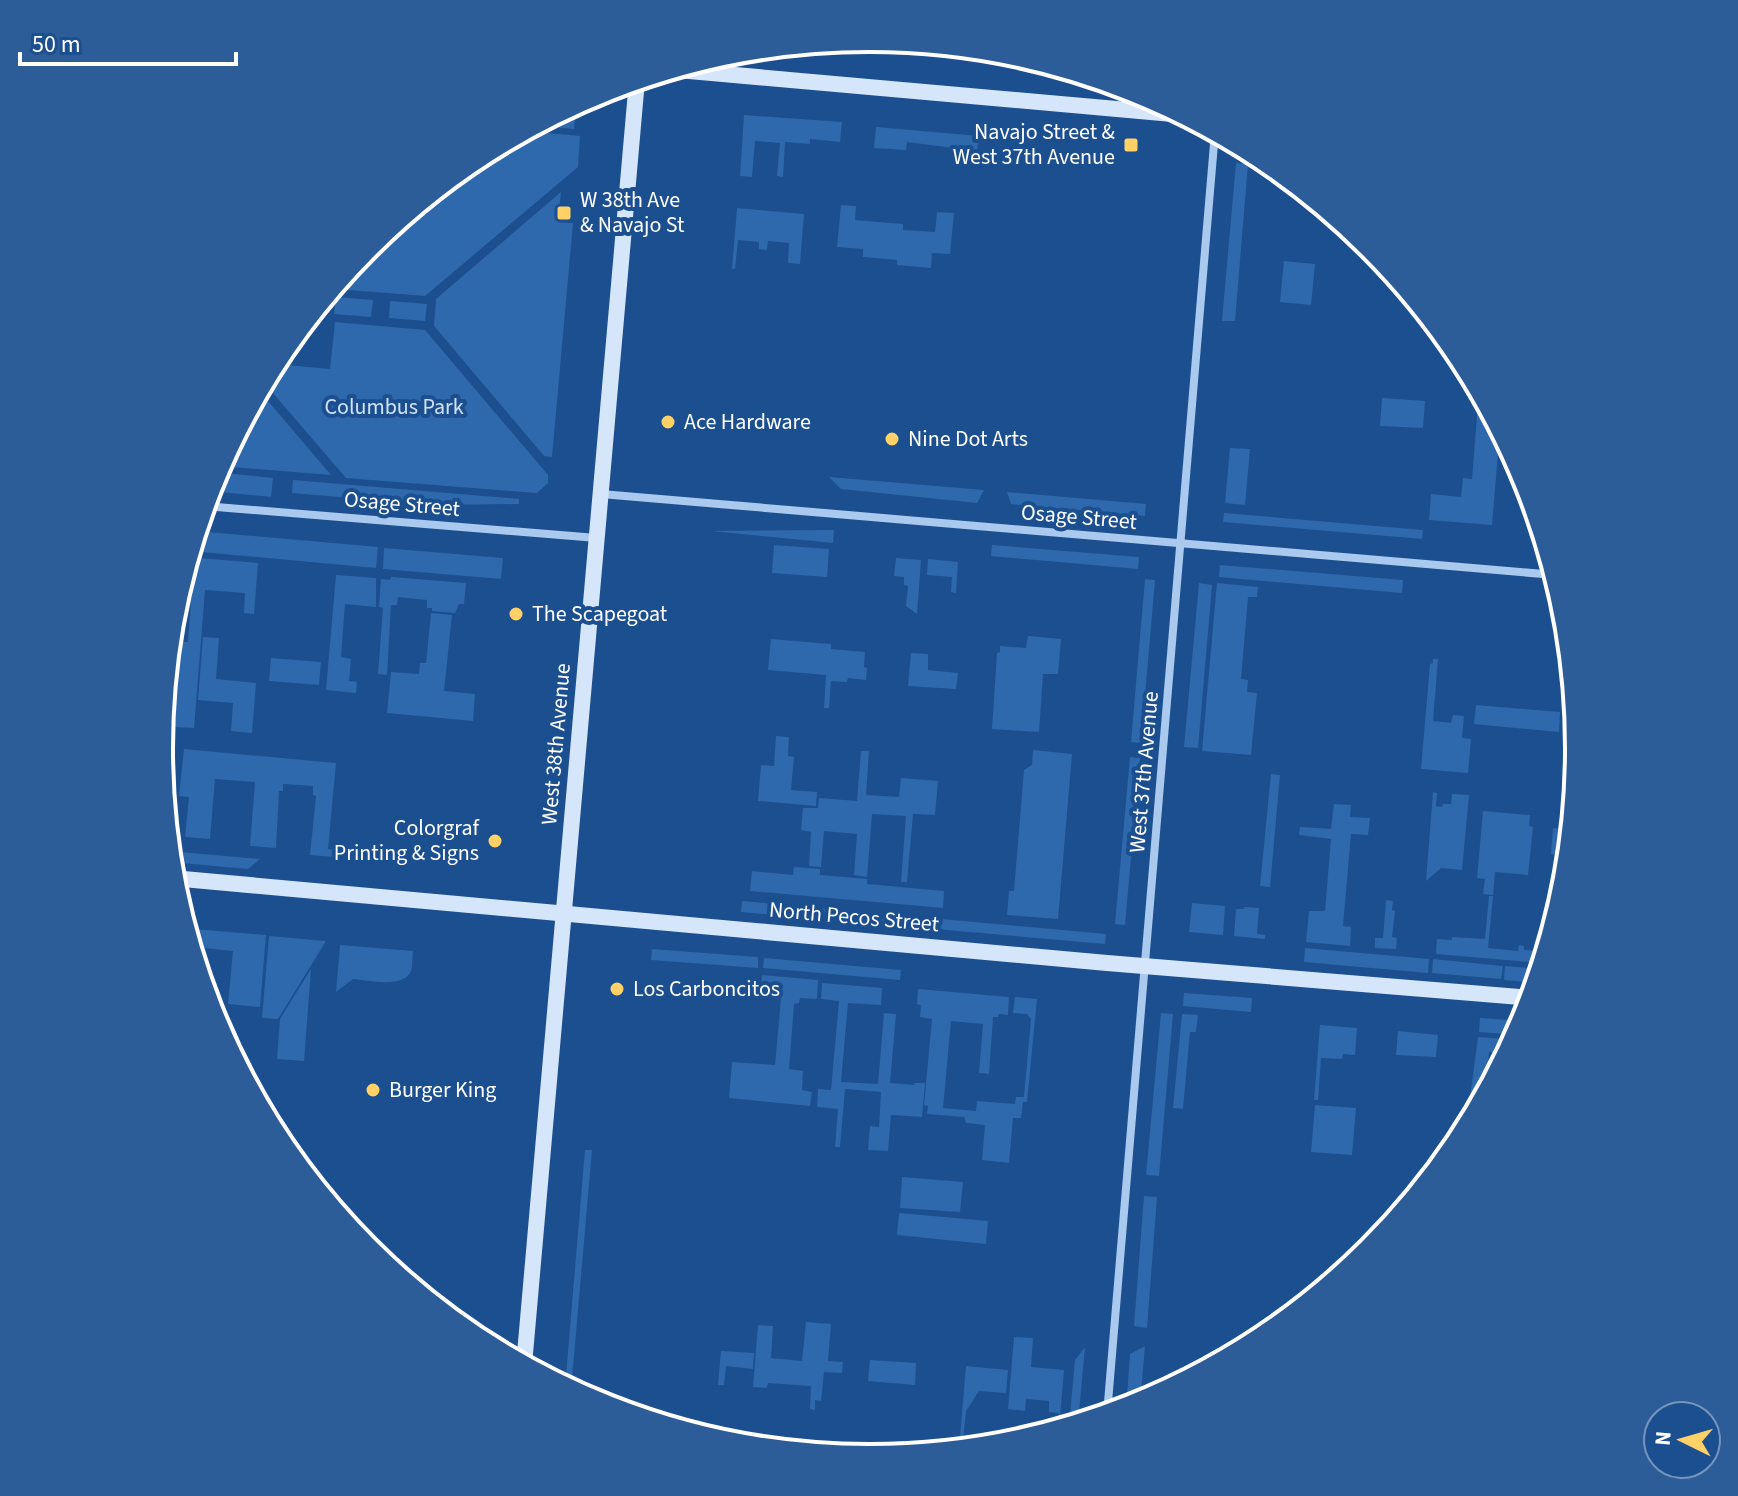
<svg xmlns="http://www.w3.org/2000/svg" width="1738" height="1496" font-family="'Source Sans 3',sans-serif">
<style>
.green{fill:#2e69ad}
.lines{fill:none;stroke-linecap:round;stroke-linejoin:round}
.street{stroke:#a9c9ee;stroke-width:8}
.secondary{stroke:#d6e6fa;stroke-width:16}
.poi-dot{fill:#ffd166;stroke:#1b4f8f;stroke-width:3}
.labels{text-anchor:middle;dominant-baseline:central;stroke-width:8;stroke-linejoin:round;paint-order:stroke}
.poi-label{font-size:22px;fill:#fff;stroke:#1b4f8f;text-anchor:start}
.park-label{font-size:22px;fill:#cfe3fa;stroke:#1b4f8f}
.street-label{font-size:22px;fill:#fff;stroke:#1b4f8f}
.rim{fill:none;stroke:#fff;stroke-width:4}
</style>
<rect width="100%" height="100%" fill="#1b4f8f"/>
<g class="green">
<path d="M982 50 1009 52 1036 60 982 56Z"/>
<path d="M569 107 576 111 574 129 535 125Z"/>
<path d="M744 115 842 122 840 142 810 139V144L785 142 783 177 777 176 780 143 755 141 752 177 740 176Z"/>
<path d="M876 127 979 136 977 151 907 142 906 150 874 148Z"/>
<path d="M525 131 580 136 578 167 425 296 336 289V284L367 246 475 157Z"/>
<path d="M1236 163 1248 164 1235 321H1222Z"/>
<path d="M561 192 558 222 573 223 552 457 544 456 434 326 436 299Z"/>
<path d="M841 205 856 206 855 220 903 224V230L935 232 937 212 954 213 950 254 932 253 931 268 897 265V260L863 257V249L837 247Z"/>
<path d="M737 208 804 214 800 264 788 263 789 243 768 241 767 250 759 249V242L738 240 735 269H732Z"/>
<path d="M1284 261 1315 264 1311 305 1280 302Z"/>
<path d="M336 297 373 300 371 317 334 314Z"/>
<path d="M390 301 427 304 425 321 389 318Z"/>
<path d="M335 322 425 330 548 475V483L537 493 346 478 272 392 275 364 330 369Z"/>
<path d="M1382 398 1425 401 1423 428 1380 426Z"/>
<path d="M254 400 268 401 331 475 219 466Z"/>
<path d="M1478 404 1487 405 1500 429 1492 525 1429 520 1431 494 1461 497 1463 478 1472 479Z"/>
<path d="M1230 448 1250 449 1245 505 1225 503Z"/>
<path d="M215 472 273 478 271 497 209 491Z"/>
<path d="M829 477 984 490 977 503 841 489Z"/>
<path d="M293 480 519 499V504L433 505 292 493Z"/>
<path d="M1007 492 1146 504 1145 516 1011 504Z"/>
<path d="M1224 513 1423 530 1422 539 1223 522Z"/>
<path d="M834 530 833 543 712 531Z"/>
<path d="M196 531 378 547 376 568 190 551Z"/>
<path d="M774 545 829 549 827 577 772 573Z"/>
<path d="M992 545 1139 557 1138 569 991 556Z"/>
<path d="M384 548 503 558 501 579 383 569Z"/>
<path d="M188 557 258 563 254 614 244 613 245 593 205 590 194 728 173 727 176 689 165 688 169 647H177V642H188L192 586 187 585V578L182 577Z"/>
<path d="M896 558 921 560 917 614 906 606 908 586 904 585V577L894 576Z"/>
<path d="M928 559 958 562 956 593 951 592 952 577 927 575Z"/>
<path d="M1220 565 1403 580 1402 593 1219 577Z"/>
<path d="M336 575 376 578V607L345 604 341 657 351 659 349 681 357 682 356 693 326 690Z"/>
<path d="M391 577 466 583 464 604H459L455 613 432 611V608H427V600L398 597 397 605H391L387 675 378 674 383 608 379 607 381 579 390 580Z"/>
<path d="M1145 579 1155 580 1141 743 1131 742Z"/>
<path d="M1199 583 1212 585 1198 748 1184 747Z"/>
<path d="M1217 583 1258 587 1257 597H1248L1241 679 1248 680 1247 692 1257 693 1251 755 1202 751Z"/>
<path d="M431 613 452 615 444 691 475 694 473 721 387 713 391 672 419 674 420 663H426Z"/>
<path d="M1028 636 1061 639 1058 674H1043L1039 732 992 729 997 653 1000 652V646L1026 648Z"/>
<path d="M203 637 219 638 216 679 256 683 252 733 231 731 233 703 198 700Z"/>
<path d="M771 639 831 644V649L865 652 864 667 867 668 866 680 848 678 847 682 831 681 829 708H824L826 675 768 670Z"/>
<path d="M911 653 928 654V670L958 673 956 689 908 686Z"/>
<path d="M271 658 321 662 319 685 269 681Z"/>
<path d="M1433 659H1438L1433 721 1451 723 1453 715 1464 716 1462 738 1471 739 1468 773 1421 769 1430 664 1433 663Z"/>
<path d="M1476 705 1560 712 1559 732 1474 724Z"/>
<path d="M776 736 789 737 788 756 794 757 791 790 817 792 816 806 758 801 761 765 774 766Z"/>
<path d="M184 749 336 763 328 849 336 850 335 857 310 855 316 796 313 795V786L283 784V791H279L276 848 250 846 255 782 215 779 210 839 185 837 189 797 179 796Z"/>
<path d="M1033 750 1072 754 1058 919 1007 915 1009 891H1014L1024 770 1032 765Z"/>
<path d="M861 751H869L866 795 899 797 901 778 938 781 935 815 913 814 907 882H901L906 816 872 814 867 877 854 875 857 834 824 831 821 867 809 866 811 832 801 830 803 808H818L819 798 857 801Z"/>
<path d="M1130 757 1140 758 1125 925 1115 924Z"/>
<path d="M1271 774 1280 775 1270 887 1260 886Z"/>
<path d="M1433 792 1437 793 1436 806 1442 807 1443 804H1451L1452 794 1469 795 1462 870 1441 868 1426 881Z"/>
<path d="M1334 804 1351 805 1350 817 1370 818 1368 835 1351 834 1343 926 1351 927 1350 946 1306 942 1309 911H1325L1331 839 1299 835 1300 827 1331 829Z"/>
<path d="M1483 811 1530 815 1529 826 1533 827 1528 875 1495 872 1493 895 1483 894 1485 879 1477 878Z"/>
<path d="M1553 828 1571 830 1567 874 1556 873 1557 855 1551 854Z"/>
<path d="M169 851 260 859 248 869 170 862Z"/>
<path d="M794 867 820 869V875L867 879V884L944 891 943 908 750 891 752 871 793 875Z"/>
<path d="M1489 896H1493L1488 948 1518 951 1519 945 1524 946V950L1546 951 1542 963 1436 954 1437 939 1452 940V937L1485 939Z"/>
<path d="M1386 900 1393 901 1392 910 1395 911 1392 937 1397 938 1396 949 1375 948V938H1383Z"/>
<path d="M742 901 1106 934 1105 944 741 912Z"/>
<path d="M1192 903 1225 906 1223 935 1189 932Z"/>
<path d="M1244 907 1259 908 1257 934 1265 935V939L1234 936 1236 909H1244Z"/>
<path d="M194 929 266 935 260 1007 228 1004 233 951 203 948 201 960H195L192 951Z"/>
<path d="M269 936 326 941 278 1019 262 1018Z"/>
<path d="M340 945 413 951C412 957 413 966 411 971 404 989 368 980 353 979L336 992Z"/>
<path d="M1305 948 1429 959 1428 973 1304 962Z"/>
<path d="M652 949 758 957V968L651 960Z"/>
<path d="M764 958 901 970 900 980 763 968Z"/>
<path d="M1433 959 1503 966 1501 979 1432 973Z"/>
<path d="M1505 966 1540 969 1536 983 1504 980Z"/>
<path d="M311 969 304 1061 277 1059 280 1019Z"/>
<path d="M762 975 818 980 817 999 800 998 799 1003 794 1004 789 1069 803 1071 802 1090 812 1092 810 1106 729 1098 732 1062 775 1065 781 998 760 996Z"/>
<path d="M822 983 882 988 881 1005 848 1003 841 1082 878 1084 884 1013 896 1014 890 1083 914 1085 915 1083H925L922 1117 891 1115 888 1151 868 1150 870 1126 879 1127 881 1092 845 1089 840 1147H835L838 1109 817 1107 818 1089 831 1090 839 1001 821 999Z"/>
<path d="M918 989 1009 997 1008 1015 999 1014 998 1017H993L989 1074 979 1073 983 1024 951 1021 943 1108 976 1111 977 1101 1015 1104 1016 1097H1024L1031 1019 1027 1014 1013 1013 1015 997 1037 999 1027 1102H1023L1021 1118H1013L1009 1163 982 1160 985 1125 966 1123 964 1117 927 1114 928 1106 924 1105 932 1019 920 1017 921 1005 917 1004Z"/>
<path d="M1184 993 1252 998 1251 1012 1183 1006Z"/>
<path d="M1161 1013 1173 1014 1159 1176 1146 1175Z"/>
<path d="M1182 1014 1198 1015 1196 1032H1190L1183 1109 1173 1108Z"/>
<path d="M1480 1018 1524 1021 1517 1035 1479 1032Z"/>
<path d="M1320 1025 1357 1028 1355 1055 1343 1054 1342 1059 1321 1058 1318 1100H1314Z"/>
<path d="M1398 1031 1438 1035 1436 1057 1396 1055Z"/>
<path d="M1478 1037 1504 1039 1511 1045 1507 1054 1489 1052 1485 1094 1466 1129Z"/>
<path d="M1315 1105 1356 1108 1352 1155 1311 1152Z"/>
<path d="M585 1150H592L571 1390 565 1387Z"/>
<path d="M902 1177 963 1182 960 1212 900 1208Z"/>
<path d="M1144 1196 1157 1197 1147 1328 1134 1326Z"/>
<path d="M899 1213 988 1221 986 1244 897 1235Z"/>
<path d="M806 1322 831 1324 828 1361 843 1362 842 1373 824 1372 821 1401 815 1400V1410L810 1409 811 1386 768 1383 767 1388 753 1387 758 1325 773 1326 771 1358 802 1361Z"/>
<path d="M1014 1337 1033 1338 1031 1367 1064 1370 1059 1429V1413L1049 1412V1401L1026 1399 1025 1411 1008 1409Z"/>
<path d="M1145 1346 1140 1404 1126 1409 1130 1354Z"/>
<path d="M1085 1347 1078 1423 1069 1426 1075 1360Z"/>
<path d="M721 1351 754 1353 753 1369 726 1366 724 1385H718Z"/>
<path d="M870 1360 916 1363 915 1385 868 1381Z"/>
<path d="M966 1366 1008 1370 1006 1393 979 1391 966 1411 962 1449H959Z"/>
</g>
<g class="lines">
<g class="street">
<path d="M601 494 1555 575"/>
<path d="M204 506 597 538"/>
<path d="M1107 1414 1215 132"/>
</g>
<g class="secondary">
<path d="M661 73 678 70 1184 115"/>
<path d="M172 878 1107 963 1532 998"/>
<path d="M524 1365 637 80"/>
</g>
</g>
<g class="poi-dot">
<rect x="1123" y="137" width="16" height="16" rx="4"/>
<rect x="556" y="205" width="16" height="16" rx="4"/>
<circle cx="668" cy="422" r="8"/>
<circle cx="892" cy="439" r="8"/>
<circle cx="516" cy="614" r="8"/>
<circle cx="495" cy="841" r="8"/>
<circle cx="617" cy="989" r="8"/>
<circle cx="373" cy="1090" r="8"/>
</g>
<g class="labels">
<g class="poi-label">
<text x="1115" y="132" text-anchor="end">Navajo Street &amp;<tspan x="1115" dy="25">West 37th Avenue</tspan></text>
<text x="580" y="200">W 38th Ave<tspan x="580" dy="25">&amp; Navajo St</tspan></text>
<text x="684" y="422">Ace Hardware</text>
<text x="908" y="439">Nine Dot Arts</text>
<text x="532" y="614">The Scapegoat</text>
<text x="479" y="828" text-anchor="end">Colorgraf<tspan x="479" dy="25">Printing &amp; Signs</tspan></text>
<text x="633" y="989">Los Carboncitos</text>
<text x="389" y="1090">Burger King</text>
</g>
<g class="park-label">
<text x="394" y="407">Columbus Park</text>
</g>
<g class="street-label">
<text transform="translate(402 504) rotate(5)">Osage Street</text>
<text transform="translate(1079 517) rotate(5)">Osage Street</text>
<text transform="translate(556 744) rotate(-85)">West 38th Avenue</text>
<text transform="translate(1144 772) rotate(-85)">West 37th Avenue</text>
<text transform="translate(854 917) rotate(5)">North Pecos Street</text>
</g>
</g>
<path d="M0 0H1738V1496H0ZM173 748a696 696 0 1 1 1392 0a696 696 0 1 1-1392 0Z" fill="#2d5d98" fill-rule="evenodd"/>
<path class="rim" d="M173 748a696 696 0 1 1 1392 0a696 696 0 1 1-1392 0Z"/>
<g transform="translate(1682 1440) rotate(275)"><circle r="38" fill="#1b4f8f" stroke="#7695bc" stroke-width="2"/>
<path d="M0-6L14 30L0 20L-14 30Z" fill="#ffd166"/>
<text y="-12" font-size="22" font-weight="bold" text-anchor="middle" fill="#ffffff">N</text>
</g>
<path d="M20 52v12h216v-12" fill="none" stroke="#ffffff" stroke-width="4"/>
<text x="32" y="52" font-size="24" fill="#ffffff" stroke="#1b4f8f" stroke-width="6" paint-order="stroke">50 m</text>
</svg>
